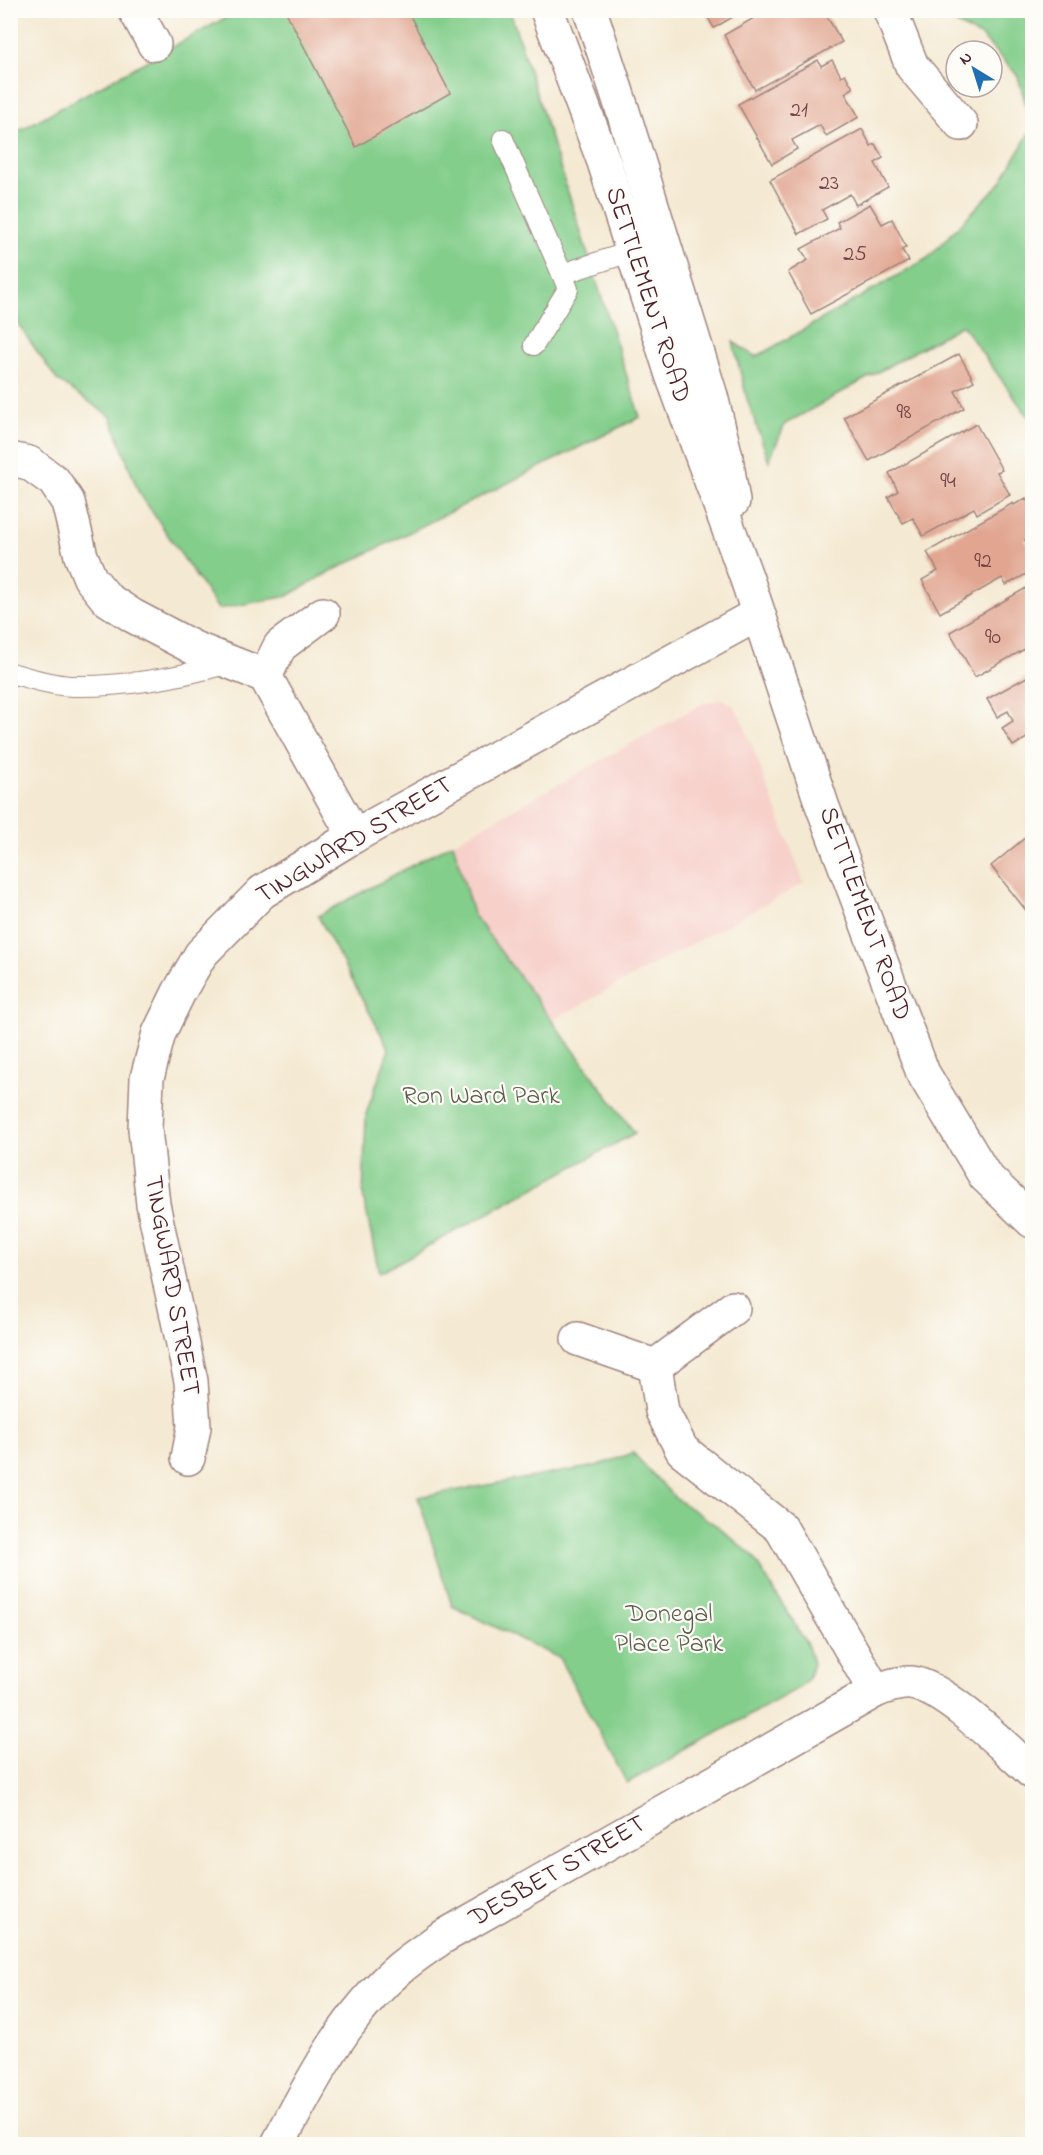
<svg xmlns="http://www.w3.org/2000/svg" width="1043" height="2155" font-family="'Indie Flower',sans-serif">
<style>
.built{fill:#f7d0ca}
.green{fill:#83ce8b;stroke:#66765b;stroke-width:1.5}
.building{fill:#e1a590}
.lines{fill:none;stroke-linecap:round;stroke-linejoin:round}
.lane-casing{stroke:#9f847e;stroke-width:22}
.street-casing{stroke:#9f847e;stroke-width:36}
.primary-casing{stroke:#9f847e;stroke-width:36}
.lane{stroke:#fff;stroke-width:20}
.street{stroke:#fff;stroke-width:33}
.primary{stroke:#fff;stroke-width:33}
.labels{text-anchor:middle;dominant-baseline:central;stroke-width:4.5;stroke-linejoin:round;paint-order:stroke}
.number-label{font-size:22px;fill:#704044}
.street-label{font-size:26px;fill:#4a1f2b;stroke:#fdfcf7}
.park-label{font-size:26px;fill:#5e5c4d;stroke:#fdfcf7}
</style>
<rect width="100%" height="100%" fill="#fdfcf7"/>
<filter id="ink" filterUnits="userSpaceOnUse"><feTurbulence type="fractalNoise" baseFrequency=".0167" numOctaves="2"/><feDisplacementMap in="SourceGraphic" scale="12" xChannelSelector="R" yChannelSelector="G"/><feConvolveMatrix kernelMatrix="1 2 1 2 8 2 1 2 1" color-interpolation-filters="sRGB"/></filter>
<filter id="wash" filterUnits="userSpaceOnUse"><feTurbulence type="fractalNoise" baseFrequency=".008" numOctaves="4" result="noise"/><feDisplacementMap in="SourceGraphic" scale="24" xChannelSelector="R" yChannelSelector="G"/><feGaussianBlur stdDeviation="1.35" result="paint"/><feColorMatrix in="noise" values="0 0 0 0 0 0 0 0 0 0 0 0 0 0 0 0 0 1.4 0 .05"/><feComposite in="paint" operator="in"/></filter>
<g filter="url(#wash)">
<rect width="100%" height="100%" fill="#f4e9d2"/>
<path class="built" d="M723 699 734 706 743 722 804 883 553 1020 473 914 453 843 702 704Z"/>
<g class="green">
<path d="M238 11H510L640 417 322 576 288 596 218 609 138 491 111 417 57 380 11 314V135Z"/>
<path d="M932 11H1032V128L1018 76 982 37Z"/>
<path d="M1032 128V422L962 325 785 424 769 461 747 399 733 342 756 357 928 258 1001 182Z"/>
<path d="M453 843 473 914 635 1133 379 1273 363 1195 366 1114 389 1049 318 916Z"/>
<path d="M633 1453 675 1498 717 1526 753 1556 808 1646 813 1664 808 1679 797 1689 627 1783 559 1658 452 1606 418 1497 596 1466Z"/>
</g>
<g id="blocks">
<g class="building">
<path d="M285 10H407L450 93 356 147Z"/>
<path d="M704 10H745L714 28Z"/>
<path d="M768 10H815L819 17 825 13 842 42 755 90 724 35Z"/>
<path d="M818 60 821 66 832 60 841 76 845 74 853 88 845 93 859 117 826 136 820 125 792 140 797 149 772 164 738 104Z"/>
<path d="M862 129 871 146 875 144 883 158 875 163 888 187 856 205 850 194 822 210 827 219 799 234 770 180Z"/>
<path d="M870 204 882 224 892 219 906 247 902 250 909 261 811 314 788 272 808 260 801 249 840 228 837 222Z"/>
<path d="M959 354 974 381 955 391 964 408 869 461 844 417Z"/>
<path d="M976 424 1002 470 997 472 1010 495 977 514 974 508 923 536 913 518 903 523 888 497 898 491 889 473Z"/>
<path d="M1026 498 1032 510V532L1029 533 1031 537 1025 540 1032 553V571L1006 585 1002 578 940 613 922 580 938 571 927 552 1013 503 1014 505Z"/>
<path d="M1026 588 1032 600V645L975 677 950 632Z"/>
<path d="M1032 674V735L1013 746 1002 728 1013 721 1008 711 997 717 987 699Z"/>
<path d="M1032 832V918L991 866Z"/>
</g>
</g>
</g>
<g filter="url(#ink)">
<use href="#blocks" fill-opacity="0" stroke="#9f847e" stroke-width="1.5"/>
<g class="lines">
<g class="lane-casing">
<g id="lane">
<path d="M503 139 562 274"/>
<path d="M534 345 568 289 562 274 633 251"/>
<path d="M10 673C31 678 53 686 74 686 124 687 181 677 229 663"/>
</g>
</g>
<g class="street-casing">
<g id="street">
<path d="M135 10 154 44"/>
<path d="M890 10 912 66 961 124"/>
<path d="M10 459 29 463 54 481 68 502 81 556 90 578 107 599 133 616 194 648 265 676 354 836"/>
<path d="M265 676 280 646 323 614"/>
<path d="M578 1339 655 1366 733 1308"/>
<path d="M655 1366 662 1411 682 1450 781 1528 875 1691"/>
<path d="M188 1458 194 1427 191 1381 153 1204 145 1129 147 1078 159 1033 179 992 201 954 262 892 354 836 758 614"/>
<path d="M278 2144C311 2082 345 2015 400 1968 413 1957 427 1948 441 1938L875 1691C885 1687 899 1682 911 1683 945 1687 1005 1748 1032 1772"/>
</g>
</g>
<g class="primary-casing">
<g id="primary">
<path d="M547 10 604 162 672 375 747 579 822 805 923 1073 985 1176 1032 1221"/>
<path d="M590 10 621 105 711 396 726 457 733 501"/>
</g>
</g>
<use href="#lane" class="lane"/>
<use href="#street" class="street"/>
<use href="#primary" class="primary"/>
</g>
</g>
<g class="labels">
<g class="number-label">
<text x="799" y="111">21</text>
<text x="829" y="184">23</text>
<text x="855" y="255">25</text>
<text x="904" y="413">98</text>
<text x="948" y="482">94</text>
<text x="983" y="562">92</text>
<text x="993" y="638">90</text>
</g>
<g class="street-label">
<text transform="translate(647 295) rotate(72)">SETTLEMENT ROAD</text>
<text transform="translate(355 841) rotate(-31)">TINGWARD STREET</text>
<text transform="translate(864 914) rotate(70)">SETTLEMENT ROAD</text>
<text transform="translate(171 1286) rotate(80)">TINGWARD STREET</text>
<text transform="translate(558 1872) rotate(-30)">DESBET STREET</text>
</g>
<g class="park-label">
<text x="481" y="1097">Ron Ward Park</text>
<text x="669" y="1615">Donegal<tspan x="669" dy="30">Place Park</tspan></text>
</g>
</g>
<rect width="1043" height="2155" fill="none" stroke="#fdfcf7" stroke-width="36"/>
<g transform="translate(974 69) rotate(322)"><circle r="28" fill="#fdfcf7" stroke="#b5a4a5" stroke-width="1.5"/>
<path d="M0-4.5L10 22L0 15L-10 22Z" fill="#1f6fb2"/>
<text y="-9" font-size="16" font-weight="bold" text-anchor="middle" fill="#4a1f2b">N</text>
</g>
</svg>
